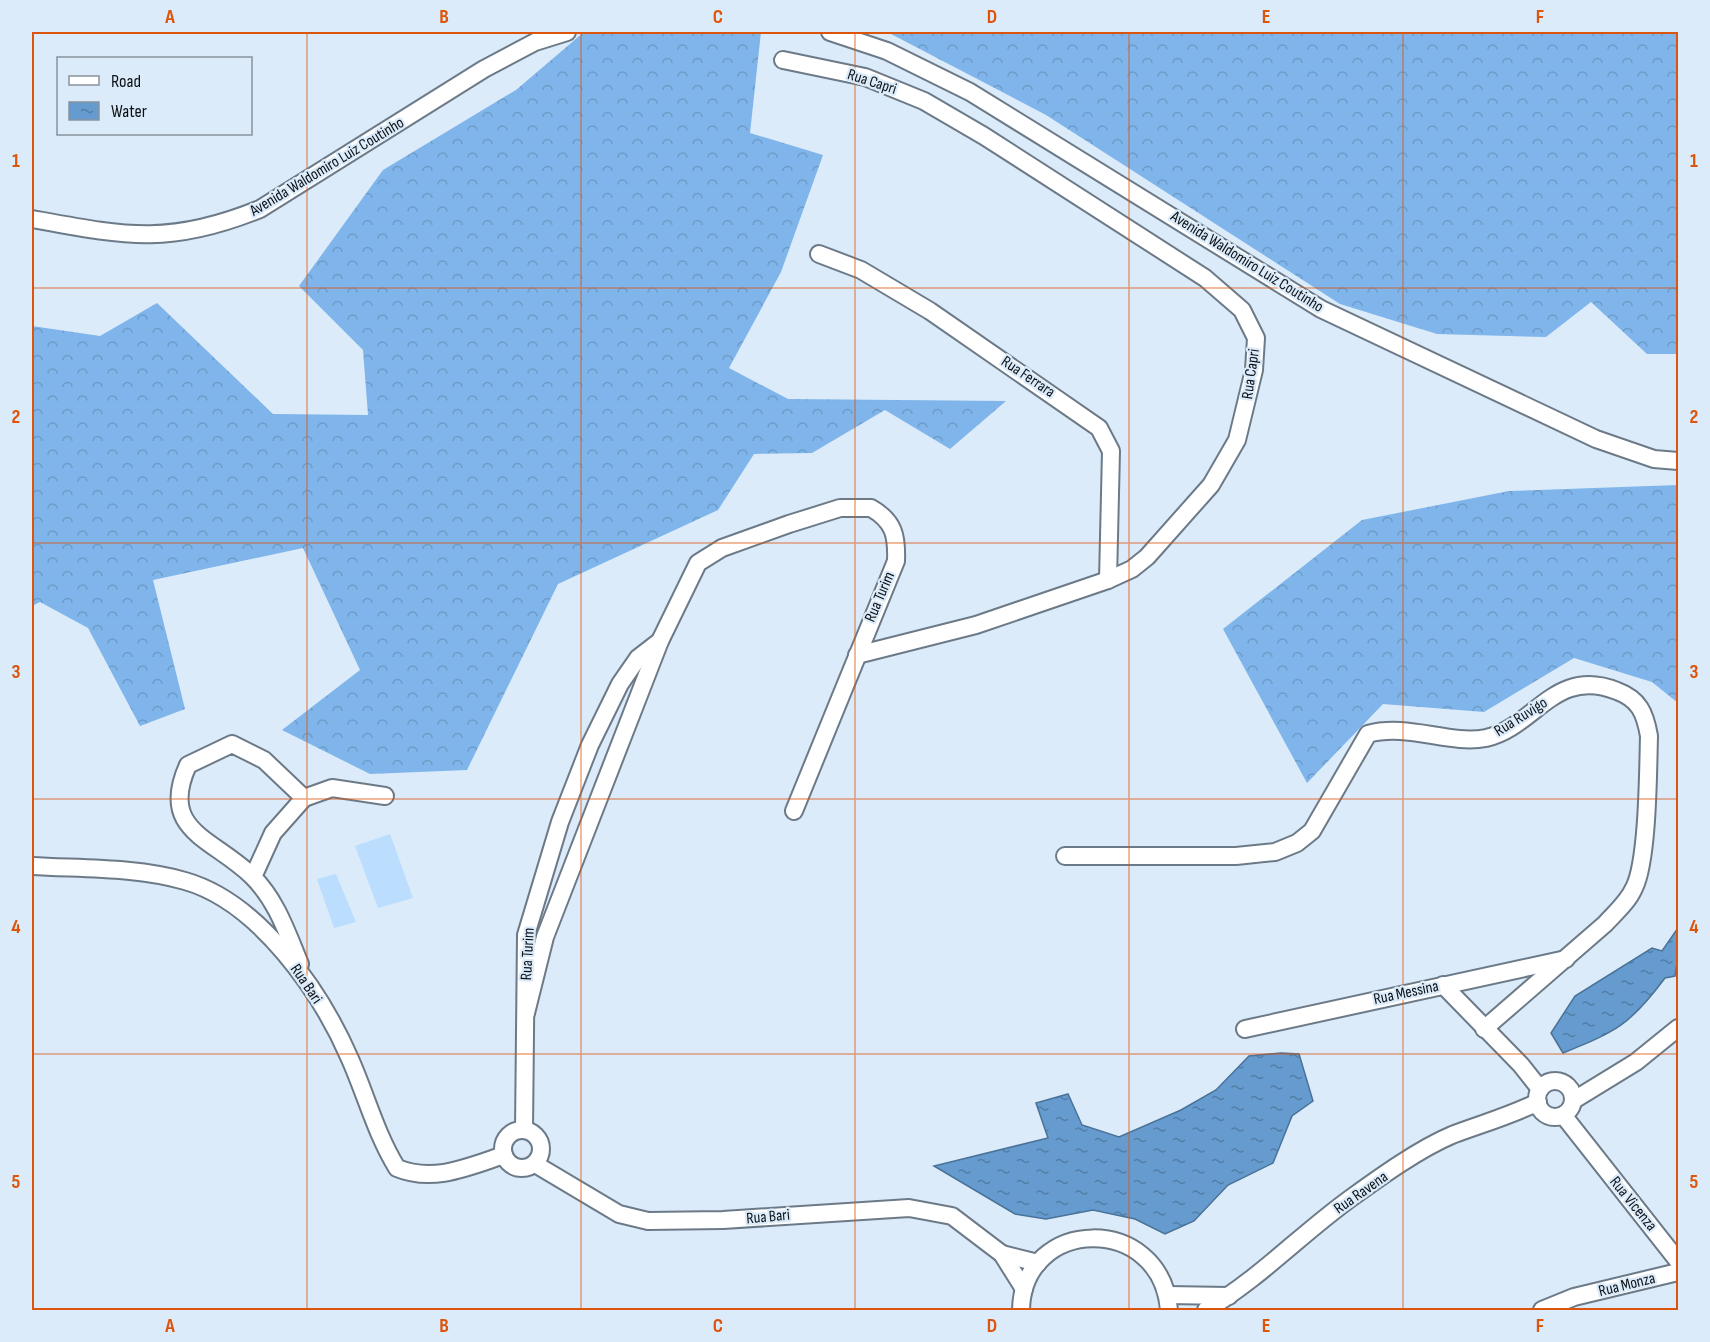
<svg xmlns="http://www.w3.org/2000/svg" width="1710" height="1342" font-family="'Sofia Sans Condensed',sans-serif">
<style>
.forest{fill:url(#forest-crowns)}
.pitch{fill:#bbddfe}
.water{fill:url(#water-ripples);stroke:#4a7297;stroke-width:1.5}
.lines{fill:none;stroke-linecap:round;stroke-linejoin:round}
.minor-casing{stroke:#6c7a88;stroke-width:20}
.minor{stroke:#fff;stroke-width:16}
.grid{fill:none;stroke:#dd550c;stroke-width:1.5;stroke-opacity:0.55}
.labels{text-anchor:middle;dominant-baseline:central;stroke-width:4.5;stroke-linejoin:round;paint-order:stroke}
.street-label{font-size:16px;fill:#0c1116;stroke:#dbebfa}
.neatline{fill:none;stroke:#dd550c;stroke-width:2}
.grid-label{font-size:20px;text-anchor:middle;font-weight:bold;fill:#dd550c}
</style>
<defs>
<pattern id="forest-crowns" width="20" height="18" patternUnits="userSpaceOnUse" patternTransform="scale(1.5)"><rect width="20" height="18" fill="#7fb5ea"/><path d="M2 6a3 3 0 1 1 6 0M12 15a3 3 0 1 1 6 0" fill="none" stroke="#6d9bc8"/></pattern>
<pattern id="water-ripples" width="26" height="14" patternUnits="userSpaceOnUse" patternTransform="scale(1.5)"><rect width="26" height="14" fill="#659bce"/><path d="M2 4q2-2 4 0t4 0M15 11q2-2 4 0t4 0" fill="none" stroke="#527da6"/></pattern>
</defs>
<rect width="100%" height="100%" fill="#dbebfa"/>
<g class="forest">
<path d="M584 32H761L750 133 823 155 781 272 729 368 788 399 1006 401 950 449 885 410 812 453 754 454 718 510 558 584 467 770 370 774 282 730 360 670 303 548 153 580 185 709 140 726 88 628 40 602 32 606V326L100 336 157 303 273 414 368 415 363 350 299 286 383 170 516 90Z"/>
<path d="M880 32H1678V354H1647L1591 302 1546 337 1437 334 1340 304 1046 115 891 34Z"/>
<path d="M1678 485V703L1652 682 1574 658 1484 712 1383 704 1307 783 1223 629 1362 520 1509 491Z"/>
</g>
<g class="pitch">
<path d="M390 834 413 898 378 908 355 846Z"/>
<path d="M336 874 356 922 334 928 317 879Z"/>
</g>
<g class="water">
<path d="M1678 928V956L1675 976 1665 978C1630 1025 1617 1031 1563 1053L1551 1033 1575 996 1652 948 1662 951Z"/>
<path d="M1281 1053 1299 1054 1313 1101 1292 1116 1273 1163 1228 1185 1194 1221 1165 1234 1135 1219 1093 1210 1046 1219 1015 1214 934 1166 1048 1138 1036 1103 1068 1094 1082 1125 1119 1137 1181 1110 1216 1090 1249 1056Z"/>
</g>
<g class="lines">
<g class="minor-casing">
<g id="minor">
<path d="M830 32 887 51 970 92 1321 309 1596 439 1654 459 1678 461"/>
<path d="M783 60 865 77 924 101 984 136 1205 278 1242 310 1256 338 1254 370 1237 440 1211 485 1147 557 1132 569 1108 580 976 625 857 655"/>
<path d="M32 219C125 236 169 246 260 209L484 69 535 42 567 32"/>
<path d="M819 254 861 270 930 311 1099 428 1111 451 1108 580"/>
<path d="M304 798 332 788 385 796"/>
<path d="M1065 856H1236L1275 852 1297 843 1312 831 1368 734C1408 723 1449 745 1486 738 1535 727 1555 666 1617 691 1639 699 1645 713 1649 736 1648 770 1648 861 1634 888 1628 902 1615 913 1605 924L1484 1029"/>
<path d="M32 866C82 869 136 867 185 881 259 902 321 992 350 1059 366 1095 376 1134 397 1168 433 1183 468 1167 504 1155"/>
<path d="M253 877 273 833 304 798 264 760 232 744 188 765C158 831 213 838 252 876 277 901 287 933 300 964"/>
<path d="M1443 985 1521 1065 1540 1089"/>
<path d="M526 1013 545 937 660 641 698 563 722 548 789 524 840 508H871C894 521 897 536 896 561L794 811"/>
<path d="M1245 1029 1566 959"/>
<circle cx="1555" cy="1099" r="18"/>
<path d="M1574 1100 1636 1062 1678 1028"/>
<path d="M1563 1115 1678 1261"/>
<circle cx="522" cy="1149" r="19"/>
<path d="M524 1130 526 935 560 822 590 745 620 684 638 658 660 641"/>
<path d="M535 1164 619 1214 648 1221 723 1220 909 1208 952 1216 1002 1254 1024 1289"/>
<path d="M1002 1254 1038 1263"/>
<path d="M1167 1295 1229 1296"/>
<path d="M1021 1310C1023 1216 1161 1213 1169 1310"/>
<path d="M1206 1310C1259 1279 1301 1234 1351 1198 1380 1177 1419 1149 1452 1135 1481 1124 1510 1116 1538 1102"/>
<path d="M1542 1310 1574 1297 1678 1272"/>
</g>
</g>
<use href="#minor" class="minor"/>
</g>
<path class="grid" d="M307 32V1310M581 32V1310M855 32V1310M1129 32V1310M1403 32V1310M32 288H1678M32 543H1678M32 799H1678M32 1054H1678"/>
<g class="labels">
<g class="street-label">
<text transform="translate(872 82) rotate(18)">Rua Capri</text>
<text transform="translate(327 167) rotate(-31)">Avenida Waldomiro Luiz Coutinho</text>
<text transform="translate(1247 262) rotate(32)">Avenida Waldomiro Luiz Coutinho</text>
<text transform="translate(1251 374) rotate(-82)">Rua Capri</text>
<text transform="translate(1028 377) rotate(34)">Rua Ferrara</text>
<text transform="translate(880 597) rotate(-67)">Rua Turim</text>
<text transform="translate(1521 717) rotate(-32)">Rua Ruvigo</text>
<text transform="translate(528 954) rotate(-87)">Rua Turim</text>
<text transform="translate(306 984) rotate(56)">Rua Bari</text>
<text transform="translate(1406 993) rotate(-12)">Rua Messina</text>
<text transform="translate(1361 1193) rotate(-35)">Rua Ravena</text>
<text transform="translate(1633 1204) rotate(51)">Rua Vicenza</text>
<text transform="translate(768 1217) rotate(-5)">Rua Bari</text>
<text transform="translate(1627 1285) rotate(-14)">Rua Monza</text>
</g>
</g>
<rect width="1710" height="1342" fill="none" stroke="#dbebfa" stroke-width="66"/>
<rect x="57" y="57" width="195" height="78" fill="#dbebfa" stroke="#88949f" stroke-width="1.5"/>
<rect x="69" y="76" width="30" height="9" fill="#ffffff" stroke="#88949f" stroke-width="1.5"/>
<text x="111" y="87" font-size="18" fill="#0c1116">Road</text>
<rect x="69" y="102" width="30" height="18" fill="url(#water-ripples)" stroke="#88949f" stroke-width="1.5"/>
<text x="111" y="117" font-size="18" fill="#0c1116">Water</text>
<rect x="33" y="33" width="1644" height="1276" class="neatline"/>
<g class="grid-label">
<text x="170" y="23">A</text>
<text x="444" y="23">B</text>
<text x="718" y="23">C</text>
<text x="992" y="23">D</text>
<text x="1266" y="23">E</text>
<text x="1540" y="23">F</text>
<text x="16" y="167">1</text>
<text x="1694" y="167">1</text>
<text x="16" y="423">2</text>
<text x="1694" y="423">2</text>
<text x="16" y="678">3</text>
<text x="1694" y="678">3</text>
<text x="16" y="933">4</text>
<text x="1694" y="933">4</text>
<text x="16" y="1188">5</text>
<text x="1694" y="1188">5</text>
<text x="170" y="1332">A</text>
<text x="444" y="1332">B</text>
<text x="718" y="1332">C</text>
<text x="992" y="1332">D</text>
<text x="1266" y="1332">E</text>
<text x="1540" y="1332">F</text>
</g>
</svg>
